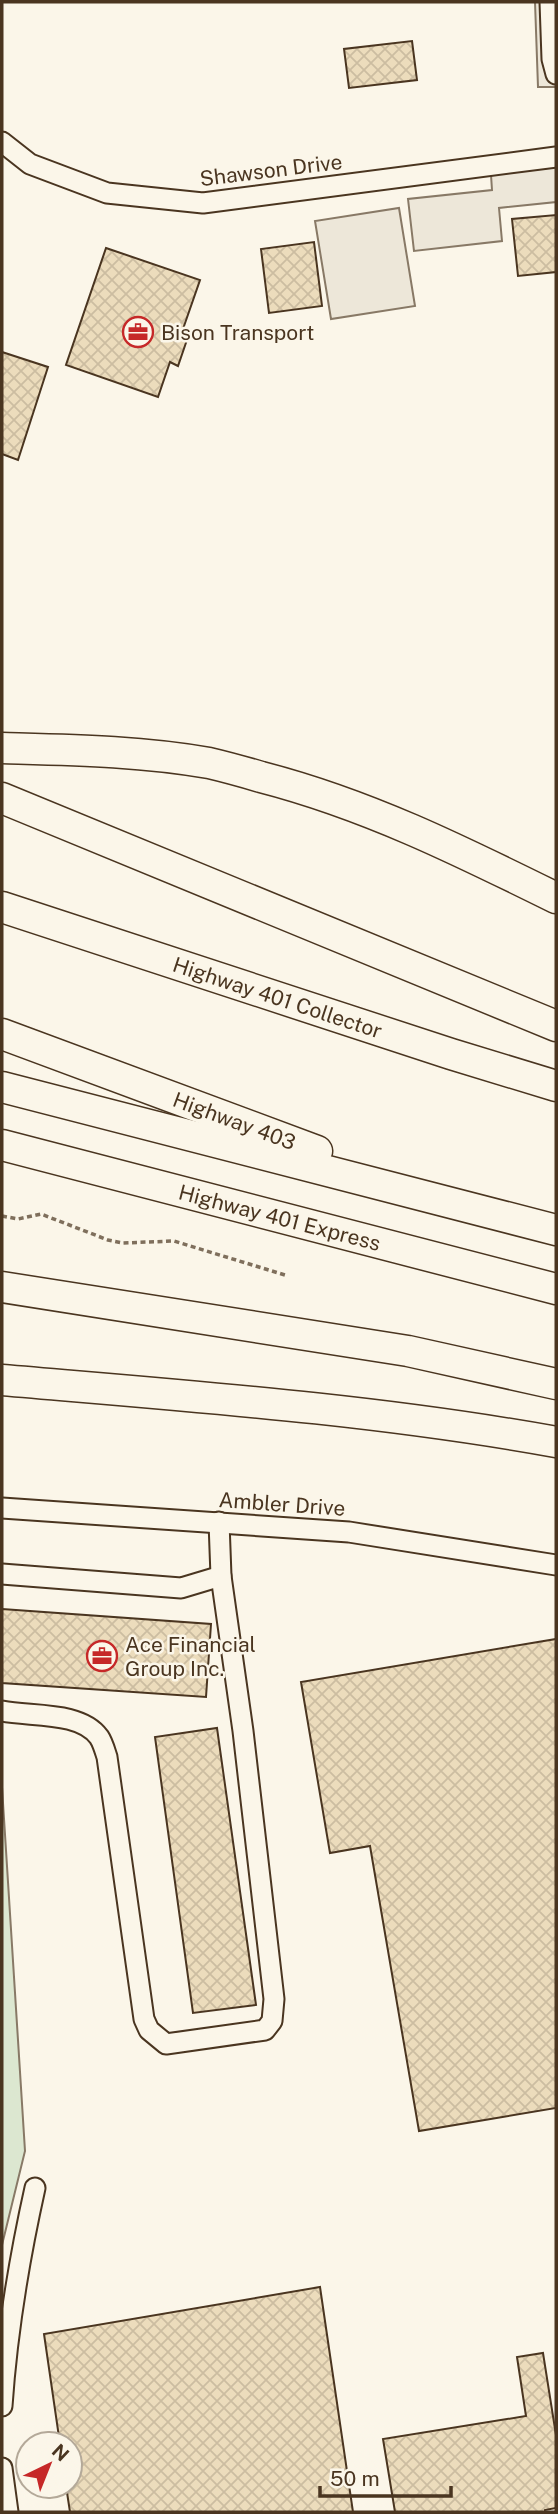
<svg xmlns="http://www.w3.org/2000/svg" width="558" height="2514" font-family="'Public Sans',sans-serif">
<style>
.grass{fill:#dce7d0;stroke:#887966;stroke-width:2}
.parking{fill:#ede7d9;stroke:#887966;stroke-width:2}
.building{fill:url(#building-cross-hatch);stroke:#4a3520;stroke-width:2}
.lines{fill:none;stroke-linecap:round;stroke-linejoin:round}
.minor-casing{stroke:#4a3520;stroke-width:23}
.highway-casing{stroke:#4a3520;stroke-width:33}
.path{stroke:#7f6f5c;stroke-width:3.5;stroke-dasharray:5 3.5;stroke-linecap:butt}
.minor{stroke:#fbf6e9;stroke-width:19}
.highway{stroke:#fbf6e9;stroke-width:30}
.labels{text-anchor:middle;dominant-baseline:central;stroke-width:5;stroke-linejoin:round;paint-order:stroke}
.street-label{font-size:21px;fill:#4a3520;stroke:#fbf6e9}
.poi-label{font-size:21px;fill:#4a3520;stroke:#fbf6e9;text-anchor:start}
</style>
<defs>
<pattern id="building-cross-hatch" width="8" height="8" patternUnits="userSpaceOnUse" patternTransform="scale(1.75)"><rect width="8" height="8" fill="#ecdcbc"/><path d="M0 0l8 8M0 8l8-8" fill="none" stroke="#ccbda1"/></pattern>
</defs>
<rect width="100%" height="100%" fill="#fbf6e9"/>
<path class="grass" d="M2 1787 25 2151 2 2245Z"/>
<g class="parking">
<path d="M535 2H556V87H538Z"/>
<path d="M556 167V202L499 208 502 241 414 251 408 199 492 190 491 175Z"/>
<path d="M399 208 415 306 331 319 315 221Z"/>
</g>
<g class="building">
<path d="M412 41 417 80 349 88 344 49Z"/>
<path d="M556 215V272L518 276 512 219Z"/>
<path d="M314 242 322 306 269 313 261 249Z"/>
<path d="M106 248 200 280 183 329 190 331 178 366 170 362 158 397 66 365Z"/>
<path d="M2 352 48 367 18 460 2 454Z"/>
<path d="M2 1609 211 1624 206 1697 2 1683Z"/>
<path d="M556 1639V2108L419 2131 370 1846 330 1853 301 1682Z"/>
<path d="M217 1728 256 2005 193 2013 155 1737Z"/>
<path d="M320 2287 353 2512H70L66 2486H70V2444H60L44 2334Z"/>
<path d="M543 2353 556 2435V2508L545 2510V2512H395L383 2439 526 2416 517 2357Z"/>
</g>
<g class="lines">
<g class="minor-casing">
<g id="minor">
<path d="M550 2 552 59 556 74"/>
<path d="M2 142 30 164 107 193 203 203 556 157"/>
<path d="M2 1508 349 1532 556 1565"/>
<path d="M2 1574 181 1588 221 1576"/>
<path d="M2 1711C31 1717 80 1711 99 1737 103 1743 105 1751 107 1757L144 2019 149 2030 166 2044 265 2030 272 2021 274 1999 243 1731 221 1576 219 1522"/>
<path d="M2 2406C7 2333 19 2260 35 2188"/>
<path d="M2 2468 8 2512"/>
</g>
</g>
<g class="highway-casing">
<g id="highway">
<path d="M2 748C72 750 140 751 209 763 226 767 244 772 261 777 366 804 459 850 556 898"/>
<path d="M2 798 556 1026"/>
<path id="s1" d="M2 907 451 1054 556 1086"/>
<path id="s2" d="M2 1034 317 1151"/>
<path d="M2 1087 556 1230"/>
<path id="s3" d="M2 1145 556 1289"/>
<path d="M2 1287 408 1351 556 1384"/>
<path d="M2 1380C187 1396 373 1409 556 1442"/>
</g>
</g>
<path class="path" d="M2 1216 18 1219 41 1214 108 1240 123 1243 174 1241 285 1275"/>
<use href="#minor" class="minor"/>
<use href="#highway" class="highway"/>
</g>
<defs>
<g id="office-ring" transform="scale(1.575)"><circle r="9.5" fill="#fbf6e9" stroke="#c62828" stroke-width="1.5"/><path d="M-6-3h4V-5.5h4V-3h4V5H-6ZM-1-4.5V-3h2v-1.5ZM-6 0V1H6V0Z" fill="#c62828"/></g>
</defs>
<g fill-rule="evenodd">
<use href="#office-ring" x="138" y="332"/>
<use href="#office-ring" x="102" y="1656"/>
</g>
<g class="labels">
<g class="street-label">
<text transform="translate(271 170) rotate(-7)">Shawson Drive</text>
<text stroke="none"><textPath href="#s1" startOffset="290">Highway 401 Collector</textPath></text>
<text stroke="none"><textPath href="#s2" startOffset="248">Highway 403</textPath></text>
<text stroke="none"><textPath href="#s3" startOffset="287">Highway 401 Express</textPath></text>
<text transform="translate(282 1504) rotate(4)">Ambler Drive</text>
</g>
<g class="poi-label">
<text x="161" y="332">Bison Transport</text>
<text x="125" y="1644">Ace Financial<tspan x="125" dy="24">Group Inc.</tspan></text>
</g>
</g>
<rect width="558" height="2514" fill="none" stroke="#4a3520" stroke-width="7"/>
<g transform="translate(49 2465) rotate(43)"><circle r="33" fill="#fbf6e9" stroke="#b4a999" stroke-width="2"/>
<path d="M0-5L12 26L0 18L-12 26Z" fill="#c62828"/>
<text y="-10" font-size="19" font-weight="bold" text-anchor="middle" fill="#4a3520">N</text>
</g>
<path d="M320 2486v10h131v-10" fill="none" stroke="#4a3520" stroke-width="3.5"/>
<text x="330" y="2486" font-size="21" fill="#4a3520" stroke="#fbf6e9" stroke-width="5" paint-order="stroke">50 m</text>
</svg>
